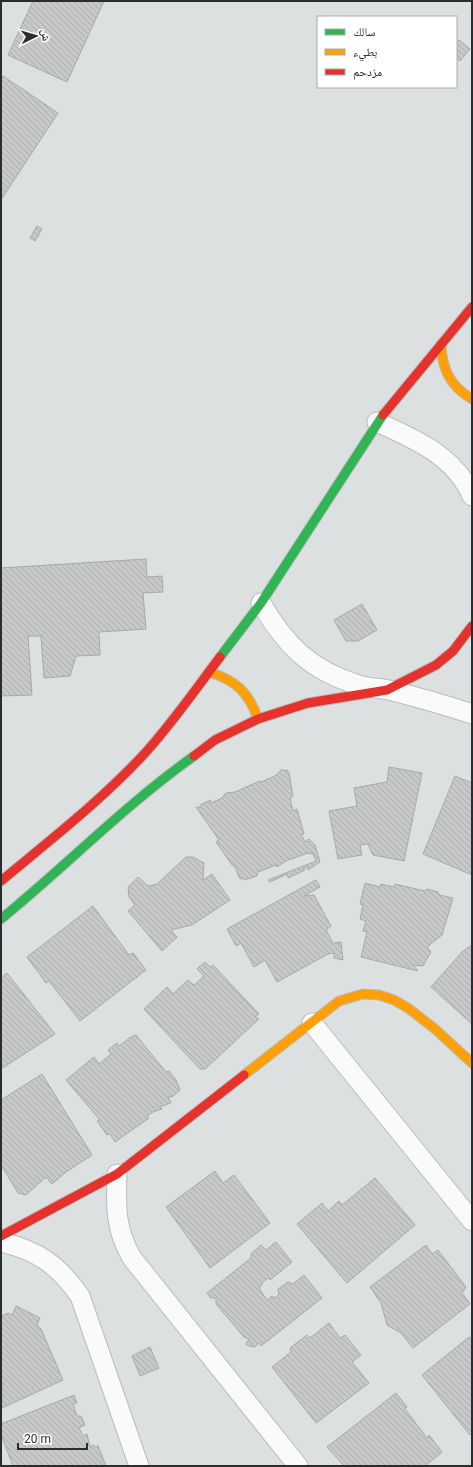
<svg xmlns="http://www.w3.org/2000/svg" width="473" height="1467" font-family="Roboto,'Noto Naskh Arabic',sans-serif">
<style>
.building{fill:url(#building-back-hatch);stroke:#a7aaab}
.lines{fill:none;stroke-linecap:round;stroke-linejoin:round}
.street-casing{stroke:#babdbd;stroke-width:21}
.fast-casing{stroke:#babdbd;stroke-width:11}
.slow-casing{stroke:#babdbd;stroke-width:11}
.jam-casing{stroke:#babdbd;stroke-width:11}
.street{stroke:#fafafa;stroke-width:19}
.fast{stroke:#30b455;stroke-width:9}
.slow{stroke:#ff9f0a;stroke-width:9}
.jam{stroke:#e5322d;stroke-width:9}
</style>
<defs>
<pattern id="building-back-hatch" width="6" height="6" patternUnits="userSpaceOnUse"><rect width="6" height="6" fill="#c6c8c9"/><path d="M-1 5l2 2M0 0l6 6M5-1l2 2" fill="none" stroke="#aaacad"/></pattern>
</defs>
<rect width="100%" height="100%" fill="#dce0e0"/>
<g class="building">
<path d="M33 1H104L67 82 8 55Z"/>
<path d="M459 40 470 49 460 61 456 58V43Z"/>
<path d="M3 76 58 113 1 200V80Z"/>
<path d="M37 226 42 229 35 241 30 238Z"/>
<path d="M146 559 147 577 162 576 163 592 143 593 146 629 99 632 100 655 76 656 70 676 44 678 41 636H28L32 695 1 696V568Z"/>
<path d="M362 604 377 630 358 641H346L334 620Z"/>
<path d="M389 767 422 773 404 861 373 855 368 844 360 845 362 855 338 859 329 811 357 806 354 788 387 782Z"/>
<path d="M282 769 284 771 287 770 289 773 293 796 290 798 293 811 297 809 304 834H301L305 842 309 839 315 845 320 862 308 870 306 867 303 869 305 870 288 878 287 874 270 882 268 880 316 861 313 854 308 853 286 861 277 867 276 865 258 872 257 876 244 880 243 878 240 879 235 867 232 865 216 842 219 840 196 807 200 808V805L210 800 211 803 222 798 226 793 235 792 260 781 261 782 275 776Z"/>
<path d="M455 776 472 783V875L423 854Z"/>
<path d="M186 857H193L204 863 203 880 212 874 230 900 192 925 171 930 177 937 162 951 128 911 135 905 129 897 128 887 138 877 148 886 157 884Z"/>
<path d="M316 880 320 887 304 896 314 895 331 926 326 930 333 943 341 942 343 960 334 958V953L328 954 277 982 265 960 254 967 241 943 236 946 227 929Z"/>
<path d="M365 883 380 887 381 884 394 887 395 884 425 891 427 889 438 892 439 895 453 898 442 935 427 947 431 952 423 966 413 965 418 971 361 957 367 932 363 931 366 921 360 919 363 905 360 904Z"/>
<path d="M93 906 129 955 133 953 146 970 80 1021 49 981 46 983 27 957Z"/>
<path d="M472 945V1024L431 987 462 952Z"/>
<path d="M205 962 210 967 213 965 259 1014 255 1017 259 1019 205 1069H200L144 1009 167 987 173 994 188 980 194 985 204 976 197 969Z"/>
<path d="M7 973 55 1034 1 1069V978Z"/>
<path d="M136 1035 166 1072 169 1071 176 1080 180 1090 172 1097 168 1096 171 1103 160 1107 162 1109 153 1112 147 1116 149 1118 115 1142 110 1134 107 1135 97 1121 100 1120 66 1080 94 1057 99 1064 111 1054 108 1050 117 1043 119 1046 131 1037Z"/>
<path d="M42 1074 92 1155 66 1172 52 1184 46 1177 26 1195 18 1193 1 1165V1100Z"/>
<path d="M215 1171 223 1183 234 1175 270 1223 210 1268 166 1207Z"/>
<path d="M375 1178 415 1225 347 1283 297 1224 322 1203 328 1211 339 1201 342 1205Z"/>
<path d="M276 1242 292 1262 270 1280 268 1278 262 1283V1285L259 1288 267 1300 272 1296 275 1298 279 1294 278 1289 288 1282 293 1284 304 1275 322 1298 261 1346 259 1343 255 1347 249 1346 246 1344 249 1339 244 1337 216 1304V1298H211L207 1293 251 1258V1254L261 1245 266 1250Z"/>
<path d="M426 1245 432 1254 438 1250 466 1287 462 1293 470 1304 413 1348 401 1333 387 1325 381 1303 370 1287Z"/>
<path d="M16 1306 40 1318 37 1325 41 1329 63 1380 2 1408 1 1316 8 1313 12 1315Z"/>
<path d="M329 1323 340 1338 345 1335 361 1355 352 1362 369 1383 316 1423 272 1367 291 1352 290 1348 307 1335 310 1338Z"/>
<path d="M469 1337 472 1339V1433L470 1435 422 1375Z"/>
<path d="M150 1347 159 1368 140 1376 132 1356Z"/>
<path d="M396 1393 407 1407 405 1409 427 1438 429 1435 442 1452 425 1466H344L327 1447Z"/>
<path d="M74 1395 77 1403 73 1404 77 1416H81L85 1425 79 1428 83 1436 87 1434 90 1447 93 1445 95 1447 98 1446 106 1466H13L1 1435V1424Z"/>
</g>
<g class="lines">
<g class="street-casing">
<g id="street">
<path d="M377 422C415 439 455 456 472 496"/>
<path d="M261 603C285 645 311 671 359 685 369 688 379 688 389 690 417 697 445 705 472 714"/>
<path d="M312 1023 472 1221"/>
<path d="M117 1174C116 1207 115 1229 132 1258L298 1466"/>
<path d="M1 1242C39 1251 58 1265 80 1296L139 1466"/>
</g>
</g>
<g class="fast-casing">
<g id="fast">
<path d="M220 657 261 603 383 415"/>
<path d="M1 919C66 866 125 805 194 756"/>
</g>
</g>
<g class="slow-casing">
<g id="slow">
<path d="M441 344C442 369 450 386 472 399"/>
<path d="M209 672C236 680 249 693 258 719"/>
<path d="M244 1075 339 1001 363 994 379 995 394 1000 408 1008 435 1029 472 1063"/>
</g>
</g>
<g class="jam-casing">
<g id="jam">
<path d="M383 415 472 307"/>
<path d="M194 756 215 740 258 719 308 703 387 690 436 665 453 651 472 626"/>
<path d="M1 881C50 840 102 800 146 752 173 722 196 689 220 657"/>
<path d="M1 1236 117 1174 244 1075"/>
</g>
</g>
<use href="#street" class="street"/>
<use href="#fast" class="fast"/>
<use href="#slow" class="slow"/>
<use href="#jam" class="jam"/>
</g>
<rect width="473" height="1467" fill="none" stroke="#2b2d2d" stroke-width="4"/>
<rect x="317" y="16" width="140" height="72" fill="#ffffff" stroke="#aaabab"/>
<rect x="325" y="29" width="20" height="6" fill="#30b455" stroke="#aaabab"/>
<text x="353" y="36" font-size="12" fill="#2b2d2d">سالك</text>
<rect x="325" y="49" width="20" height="6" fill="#ff9f0a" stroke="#aaabab"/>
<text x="353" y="56" font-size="12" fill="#2b2d2d">بطيء</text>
<rect x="325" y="69" width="20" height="6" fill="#e5322d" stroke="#aaabab"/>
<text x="353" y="76" font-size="12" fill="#2b2d2d">مزدحم</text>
<g transform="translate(36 36) rotate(85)" stroke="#ffffff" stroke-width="3" paint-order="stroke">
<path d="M0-3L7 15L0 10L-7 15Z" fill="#2b2d2d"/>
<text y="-6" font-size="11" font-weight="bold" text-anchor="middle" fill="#2b2d2d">ش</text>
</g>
<path d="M18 1443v6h69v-6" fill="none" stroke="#2b2d2d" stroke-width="2"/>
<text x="24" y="1443" font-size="12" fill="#2b2d2d" stroke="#ffffff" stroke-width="3" paint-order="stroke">20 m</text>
</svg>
